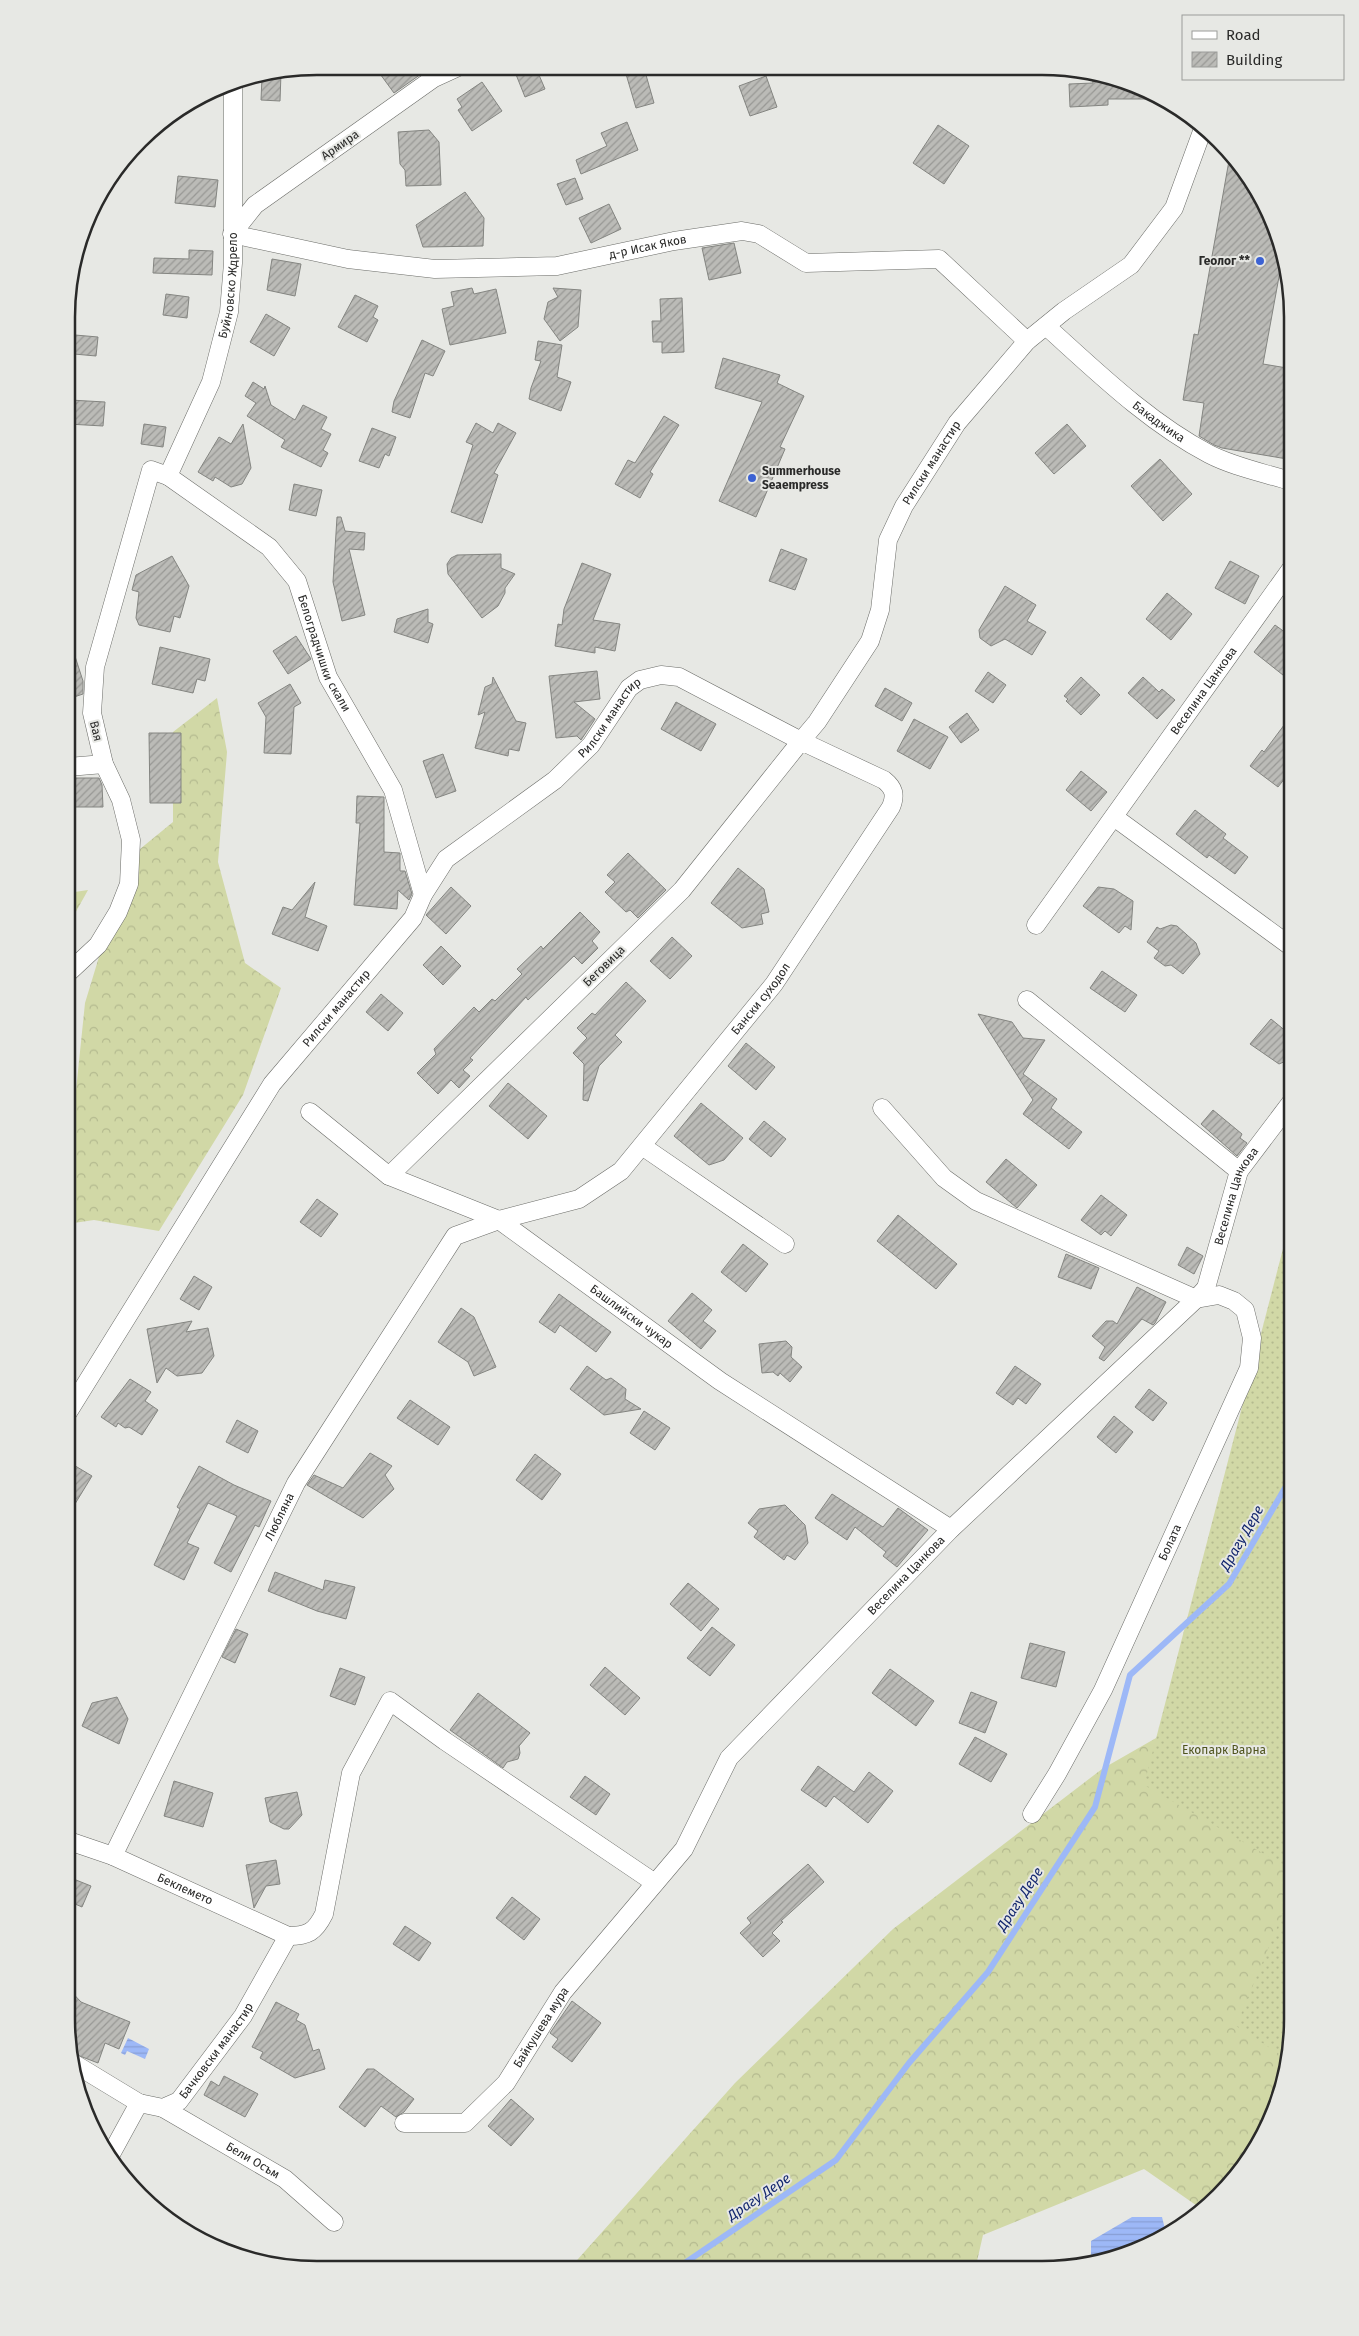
<svg xmlns="http://www.w3.org/2000/svg" width="1359" height="2336" font-family="'Fira Sans',sans-serif">
<style>
.forest{fill:url(#forest-crowns)}
.garden{fill:url(#garden-dots)}
.water{fill:url(#water-rules)}
.lines{fill:none;stroke-linecap:round;stroke-linejoin:round}
.stream{stroke:#9db8f7;stroke-width:6}
.building{fill:url(#building-hatch);stroke:#848581}
.minor-casing{stroke:#6b6c68;stroke-width:19}
.minor{stroke:#fff;stroke-width:18}
.poi-dot{fill:#3c62d3;stroke:#e7e8e4;stroke-width:2}
.labels{text-anchor:middle;dominant-baseline:central;stroke-width:4;stroke-linejoin:round;paint-order:stroke}
.street-label{font-size:12px;fill:#2a2a29;stroke:#e7e8e4}
.poi-label{font-size:12px;font-weight:bold;fill:#2a2a29;stroke:#e7e8e4;text-anchor:end}
.park-label{font-size:12px;fill:#4f541e;stroke:#e7e8e4}
.water-label{font-size:14px;font-style:italic;fill:#14286f;stroke:#e7e8e4}
.rim{fill:none;stroke:#2a2a29;stroke-width:2.5}
</style>
<defs>
<pattern id="forest-crowns" width="20" height="18" patternUnits="userSpaceOnUse" patternTransform="scale(1.25)"><rect width="20" height="18" fill="#d1d8a6"/><path d="M2 6a3 3 0 1 1 6 0M12 15a3 3 0 1 1 6 0" fill="none" stroke="#b4ba8f"/></pattern>
<pattern id="garden-dots" width="8" height="8" patternUnits="userSpaceOnUse" patternTransform="scale(1.25)"><rect width="8" height="8" fill="#d1d8a6"/><path d="M2 2h.1M6 6h.1" fill="none" stroke="#b4ba8f" stroke-width="1.8" stroke-linecap="round"/></pattern>
<pattern id="water-rules" width="6" height="5" patternUnits="userSpaceOnUse" patternTransform="scale(1.25)"><rect width="6" height="5" fill="#9db8f7"/><path d="M0 2.5h6" fill="none" stroke="#879ed4"/></pattern>
<pattern id="building-hatch" width="6" height="6" patternUnits="userSpaceOnUse" patternTransform="scale(1.25)"><rect width="6" height="6" fill="#bbbbb7"/><path d="M-1 1l2-2M0 6l6-6M5 7l2-2" fill="none" stroke="#989895"/></pattern>
</defs>
<rect width="100%" height="100%" fill="#e7e8e4"/>
<g class="forest">
<path d="M217 698 227 752 218 862 245 963 281 988 243 1095 159 1231 94 1220 67 1224V1111L74 1110 85 1003 129 858 173 822V732Z"/>
<path d="M88 890 68 926V893Z"/>
<path d="M1292 1660V2036L1274 2115 1241 2172 1203 2210 1144 2169 983 2235 975 2270 570 2268 735 2083 893 1929 1102 1769Z"/>
</g>
<g class="garden">
<path d="M1292 1214V1870L1144 1785Z"/>
<path d="M1292 1891V2036L1287 2059 1236 2026Z"/>
</g>
<g class="water">
<path d="M128 2038 149 2049 145 2059 127 2051 125 2055 121 2053Z"/>
<path d="M1132 2217H1162L1166 2233 1123 2256 1091 2262V2241Z"/>
</g>
<g class="lines">
<path class="stream" d="M676 2269 836 2160 909 2063 988 1972 1095 1807 1130 1675 1229 1584 1292 1476"/>
</g>
<g class="building">
<path d="M375 67H431L394 93Z"/>
<path d="M513 67 536 68 545 89 525 97Z"/>
<path d="M644 68 654 103 636 108 626 74Z"/>
<path d="M1092 72 1153 92 1164 99H1108V105L1070 107 1069 84 1093 83Z"/>
<path d="M281 73 280 101 261 100 262 77Z"/>
<path d="M766 76 777 107 750 116 739 86Z"/>
<path d="M482 82 502 111 472 131 458 110 462 107 457 99Z"/>
<path d="M627 122 638 150 581 174 576 160 607 146 601 133Z"/>
<path d="M938 125 969 146 944 184 913 163Z"/>
<path d="M429 130 439 142 441 185 406 186 405 170 400 164 398 132Z"/>
<path d="M1230 155 1250 177 1279 236 1283 255 1263 364 1293 369V460L1222 448 1214 445 1199 436 1204 403 1183 400 1194 334 1198 335Z"/>
<path d="M178 176 218 180 215 207 175 203Z"/>
<path d="M575 178 583 199 566 205 557 184Z"/>
<path d="M465 192 484 218 483 246 423 247 416 225Z"/>
<path d="M609 204 621 229 591 243 579 218Z"/>
<path d="M734 243 741 273 709 280 702 248Z"/>
<path d="M189 250 213 251 212 275 153 273 154 258 189 259Z"/>
<path d="M272 259 301 264 295 296 267 290Z"/>
<path d="M472 288 474 294 496 289 506 333 450 345 442 309 454 306 451 292Z"/>
<path d="M553 288 581 290 578 327 560 341 544 319 548 302 558 297Z"/>
<path d="M166 294 189 297 187 318 163 315Z"/>
<path d="M355 295 378 306 373 317 378 320 367 342 338 327Z"/>
<path d="M682 298 684 352 662 353V342H653L652 321H661L660 299Z"/>
<path d="M266 314 290 328 274 356 250 342Z"/>
<path d="M75 335 98 337 96 356 74 354Z"/>
<path d="M422 340 445 351 433 376 425 373 410 418 392 412 394 401Z"/>
<path d="M538 341 562 345 557 377 571 382 561 411 529 399 531 388 541 361 535 360Z"/>
<path d="M723 358 780 375 777 383 804 396 780 447 785 449 756 517 719 501 762 402 715 388Z"/>
<path d="M253 382 264 389 265 386 271 405 295 420 303 405 327 417 321 429 331 434 323 450 328 453 321 467 281 447 285 440 247 416 256 403 245 396Z"/>
<path d="M70 400 105 402 103 426 68 424Z"/>
<path d="M664 416 679 425 650 472 653 474 640 498 615 484 628 460 635 463Z"/>
<path d="M476 423 493 433 498 423 516 433 494 473 498 475 482 523 451 512 473 445 466 442Z"/>
<path d="M144 424 166 427 163 447 141 444Z"/>
<path d="M243 424 251 468 242 484 231 487 215 477 213 481 198 472 219 437 231 444Z"/>
<path d="M1067 424 1086 446 1054 474 1035 453Z"/>
<path d="M372 428 396 437 389 456 385 454 379 468 359 461Z"/>
<path d="M1160 459 1192 494 1163 521 1131 486Z"/>
<path d="M294 484 322 490 316 516 289 510Z"/>
<path d="M337 517H341L345 531 365 533 364 550 349 549 365 615 342 621 333 582Z"/>
<path d="M781 549 807 559 795 590 769 581Z"/>
<path d="M501 554V568L515 574 505 588V593L498 606 482 618 448 574 447 564 451 558 457 555Z"/>
<path d="M172 556 189 586 180 618 174 616 170 632 139 625 136 618 139 592 132 590 136 575Z"/>
<path d="M1230 561 1259 576 1245 604 1215 588Z"/>
<path d="M582 563 611 574 593 620 620 624 615 651 595 647V653L555 646 558 624 562 625 564 609Z"/>
<path d="M1005 586 1036 605 1027 621 1046 632 1032 655 1005 639 991 646 980 638 979 630Z"/>
<path d="M1167 593 1192 614 1171 640 1146 619Z"/>
<path d="M428 609V622L433 624 428 643 394 632 397 619Z"/>
<path d="M1275 625 1293 638V683L1254 652Z"/>
<path d="M296 636 311 659 288 674 273 651Z"/>
<path d="M71 644 83 681V694L68 699V645Z"/>
<path d="M160 647 210 659 205 681 197 679 193 693 152 684Z"/>
<path d="M597 671 600 699 574 702 595 719 581 740 577 736 556 738 549 676Z"/>
<path d="M988 672 1006 685 993 703 975 691Z"/>
<path d="M493 677 516 721 526 723 519 751 509 749 508 756 475 748 485 712 478 715 485 687 492 684Z"/>
<path d="M1081 677 1100 695 1081 715 1066 701 1068 699 1064 696Z"/>
<path d="M1143 677 1159 692 1162 689 1175 700 1157 719 1128 693Z"/>
<path d="M290 684 301 703 294 707 291 754 264 753 266 717 258 703Z"/>
<path d="M885 688 912 703 902 721 875 706Z"/>
<path d="M676 702 716 724 701 751 661 729Z"/>
<path d="M967 713 979 730 961 743 949 727Z"/>
<path d="M1293 713V768L1278 787 1250 766 1262 750 1264 752Z"/>
<path d="M914 719 948 737 930 769 897 751Z"/>
<path d="M149 733H181V803H150Z"/>
<path d="M443 754 456 791 436 798 423 761Z"/>
<path d="M1081 771 1107 792 1091 811 1066 790Z"/>
<path d="M68 778H99L102 785 103 807H68Z"/>
<path d="M357 796 384 797V852L400 853V871H405L412 894 409 900 398 890 397 909 354 905 360 823H356Z"/>
<path d="M1195 810 1226 834 1223 838 1248 857 1235 874 1209 855 1207 858 1176 834Z"/>
<path d="M628 853 666 890 638 918 630 910 626 912 605 892 615 882 607 875Z"/>
<path d="M738 868 764 889 769 912 761 914 763 924 742 928 711 903Z"/>
<path d="M315 882 305 917 327 926 318 951 272 934 283 907 292 910Z"/>
<path d="M451 887 471 906 446 934 426 915Z"/>
<path d="M1098 887 1114 889 1133 901 1131 930 1125 926 1119 933 1083 906Z"/>
<path d="M580 912 600 932 592 941 598 948 582 964 574 956 528 1000 526 997 470 1058 473 1060 463 1070 470 1076 459 1088 451 1080 438 1094 417 1073 436 1054 434 1049 474 1007 479 1012 492 999 495 1001 522 974 517 969 541 946 543 949Z"/>
<path d="M1171 925 1177 926 1196 943 1200 954 1183 974 1171 965 1165 966 1154 958 1159 951 1147 942 1157 927 1160 929Z"/>
<path d="M672 937 692 956 670 979 650 961Z"/>
<path d="M441 946 461 966 443 985 423 965Z"/>
<path d="M1102 971 1137 995 1125 1012 1090 988Z"/>
<path d="M626 982 646 1001 615 1035 622 1042 599 1066 588 1101 583 1100 584 1064 573 1053 587 1038 577 1028 592 1013 595 1015Z"/>
<path d="M381 994 403 1013 388 1031 366 1012Z"/>
<path d="M978 1014 1012 1022 1023 1038 1045 1040 1023 1074 1057 1099 1051 1108 1082 1132 1069 1149 1023 1114 1033 1100Z"/>
<path d="M1271 1019 1293 1037V1058L1279 1064 1250 1044Z"/>
<path d="M746 1043 775 1067 756 1090 728 1066Z"/>
<path d="M508 1083 547 1116 528 1139 489 1106Z"/>
<path d="M701 1103 743 1138 724 1160 709 1165 674 1136Z"/>
<path d="M1213 1110 1242 1134 1240 1138 1247 1143 1237 1156 1201 1124Z"/>
<path d="M764 1121 786 1139 771 1157 749 1139Z"/>
<path d="M1006 1159 1037 1185 1017 1208 986 1182Z"/>
<path d="M1101 1195 1127 1215 1111 1236 1105 1231 1101 1235 1081 1220Z"/>
<path d="M317 1199 338 1214 321 1237 300 1222Z"/>
<path d="M898 1215 957 1264 936 1289 877 1241Z"/>
<path d="M743 1244 768 1264 746 1292 721 1272Z"/>
<path d="M1187 1247 1203 1256 1194 1274 1178 1265Z"/>
<path d="M1066 1254 1099 1268 1091 1289 1058 1277Z"/>
<path d="M194 1276 212 1287 199 1310 180 1299Z"/>
<path d="M1137 1287 1166 1302 1155 1323 1153 1325 1142 1319 1104 1361 1099 1358 1105 1347 1092 1336 1106 1321H1113L1117 1324Z"/>
<path d="M692 1293 712 1310 703 1321 716 1331 701 1349 668 1321Z"/>
<path d="M559 1294 611 1332 596 1352 560 1325 555 1333 539 1322Z"/>
<path d="M461 1308 474 1317 496 1367 474 1376 468 1362 438 1342Z"/>
<path d="M192 1321 186 1332 208 1328 214 1356 202 1373 177 1376 166 1368 157 1383 147 1329Z"/>
<path d="M786 1341 792 1347 791 1357 802 1367 790 1382 780 1373 778 1376 773 1372 762 1373 759 1344Z"/>
<path d="M587 1366 606 1380 611 1378 626 1389 625 1399 641 1409 604 1415 570 1389Z"/>
<path d="M1015 1366 1041 1384 1026 1404 1018 1398 1013 1405 996 1393Z"/>
<path d="M130 1379 151 1392 145 1401 158 1410 142 1435 129 1427 125 1428 118 1423 116 1427 101 1417Z"/>
<path d="M1149 1389 1167 1403 1153 1421 1135 1407Z"/>
<path d="M410 1400 450 1427 438 1445 397 1418Z"/>
<path d="M644 1411 670 1428 655 1450 630 1433Z"/>
<path d="M1114 1416 1133 1432 1116 1453 1097 1437Z"/>
<path d="M237 1420 258 1431 248 1453 226 1442Z"/>
<path d="M370 1453 392 1466 385 1475 394 1489 363 1518 307 1485 314 1475 343 1488Z"/>
<path d="M535 1454 561 1474 542 1500 516 1480Z"/>
<path d="M67 1461 92 1476 67 1517Z"/>
<path d="M199 1466 234 1485 271 1501 259 1527 255 1525 231 1572 214 1563 237 1516 208 1503 187 1543 199 1548 184 1580 154 1565 180 1509 177 1507Z"/>
<path d="M832 1494 883 1527 898 1508 928 1530 897 1567 883 1556 886 1552 855 1527 847 1540 815 1518Z"/>
<path d="M785 1505 805 1525 808 1543 795 1560 787 1555 784 1560 754 1537 758 1531 748 1523 759 1509Z"/>
<path d="M275 1572 323 1590 325 1580 355 1587 346 1619 317 1611 268 1591Z"/>
<path d="M688 1583 719 1609 701 1631 670 1604Z"/>
<path d="M712 1627 735 1645 710 1676 687 1658Z"/>
<path d="M236 1629 248 1634 235 1663 222 1657Z"/>
<path d="M1030 1643 1065 1652 1056 1687 1021 1678Z"/>
<path d="M605 1667 640 1698 625 1715 590 1685Z"/>
<path d="M340 1668 365 1677 355 1705 330 1696Z"/>
<path d="M890 1669 934 1701 916 1726 872 1693Z"/>
<path d="M971 1692 997 1702 985 1733 959 1723Z"/>
<path d="M478 1693 530 1733 519 1746 520 1753 518 1759 507 1762 503 1768 450 1730Z"/>
<path d="M117 1697 128 1719 119 1744 82 1726 92 1703Z"/>
<path d="M975 1737 1007 1754 991 1782 959 1764Z"/>
<path d="M818 1766 854 1792 869 1772 893 1791 868 1823 834 1796 826 1807 801 1790Z"/>
<path d="M585 1776 610 1794 596 1815 570 1797Z"/>
<path d="M174 1781 213 1793 203 1827 164 1816Z"/>
<path d="M297 1792 302 1815 289 1829H284L270 1822 265 1798Z"/>
<path d="M276 1860 280 1884 266 1886 254 1908 246 1865Z"/>
<path d="M808 1864 824 1882 781 1921 783 1922 772 1933 780 1941 763 1957 740 1933 751 1923 747 1918Z"/>
<path d="M66 1876 91 1886 82 1907 66 1900Z"/>
<path d="M512 1897 540 1919 524 1940 496 1918Z"/>
<path d="M405 1926 431 1943 419 1961 393 1944Z"/>
<path d="M66 1986 81 2002 130 2022 119 2049 105 2043 98 2063 72 2053 66 2019Z"/>
<path d="M572 2001 601 2023 572 2062 552 2047 558 2039 550 2033Z"/>
<path d="M276 2002 299 2014 296 2020 305 2025 313 2051 319 2049 325 2069 295 2078 260 2058 263 2052 252 2047Z"/>
<path d="M367 2069H374L414 2099 404 2112 396 2117 381 2106 365 2127 339 2107Z"/>
<path d="M224 2076 258 2094 245 2117 204 2095 211 2081 219 2086Z"/>
<path d="M511 2099 534 2119 511 2146 488 2126Z"/>
</g>
<g class="lines">
<g class="minor-casing">
<g id="minor">
<path id="s1" d="M458 67 434 78 255 205 232 234 348 259 435 269 557 266 674 241 742 231 759 234 806 263 939 259 1027 341"/>
<path id="s2" d="M1046 326C1096 371 1148 422 1209 454 1234 467 1265 473 1293 482"/>
<path id="s3" d="M168 476 211 382 229 312 233 263V83"/>
<path d="M68 767 104 764"/>
<path d="M1114 817 1293 948"/>
<path id="s4" d="M1036 925 1293 566"/>
<path id="s5" d="M68 973 98 945 118 912 129 884 131 840 121 800 104 764 92 713 95 667 151 470 168 476 269 547 297 581 328 677 393 790 423 895"/>
<path d="M1027 1000 1239 1171"/>
<path id="s6" d="M310 1112 389 1176 499 1220 720 1381 951 1529"/>
<path d="M642 1146 785 1244"/>
<path id="s7" d="M1196 1299 1206 1288 1239 1171 1292 1101"/>
<path id="s8" d="M67 1414 272 1084 413 918 423 895 446 859 555 780 591 745 629 688 640 680 661 675 679 677 801 741 817 722 870 641 880 610 888 540 904 506 957 423 1027 341 1064 311 1131 265 1174 208 1204 126"/>
<path id="s9" d="M1032 1814 1057 1774 1103 1690 1249 1368 1252 1338 1245 1310 1234 1301 1219 1295 1196 1299"/>
<path id="s10" d="M66 1840 113 1856 288 1936C308 1936 315 1932 324 1914L351 1773 390 1701 445 1741 655 1883"/>
<path id="s11" d="M113 1856 296 1483 455 1236 499 1220 579 1199 621 1171 774 984 891 807C896 795 894 788 884 780L801 741 682 890 389 1176"/>
<path d="M73 2063 139 2103"/>
<path id="s12" d="M163 2108 285 2179 334 2222"/>
<path id="s13" d="M404 2123H465L506 2083 563 1992 684 1849 729 1758 951 1529 1196 1299 976 1201 944 1178 882 1108"/>
<path id="s14" d="M110 2156 139 2103 163 2108 179 2101 243 2016 288 1936"/>
</g>
</g>
<use href="#minor" class="minor"/>
</g>
<g class="poi-dot">
<circle cx="1260" cy="261" r="5"/>
<circle cx="752" cy="478" r="5"/>
</g>
<g class="labels">
<g class="street-label">
<text transform="translate(340 145) rotate(-35)">Армира</text>
<text stroke="none"><textPath href="#s1" startOffset="704">д-р Исак Яков</textPath></text>
<text stroke="none"><textPath href="#s3" startOffset="202">Буйновско Ждрело</textPath></text>
<text stroke="none"><textPath href="#s2" startOffset="148">Бакаджика</textPath></text>
<text stroke="none"><textPath href="#s8" startOffset="1432">Рилски манастир</textPath></text>
<text stroke="none"><textPath href="#s5" startOffset="801">Белоградчишки скали</textPath></text>
<text stroke="none"><textPath href="#s4" startOffset="288">Веселина Цанкова</textPath></text>
<text stroke="none"><textPath href="#s8" startOffset="892">Рилски манастир</textPath></text>
<text transform="translate(96 731) rotate(76)">Вая</text>
<text transform="translate(604 966) rotate(-44)">Беговица</text>
<text stroke="none"><textPath href="#s11" startOffset="1111">Бански суходол</textPath></text>
<text stroke="none"><textPath href="#s8" startOffset="488">Рилски манастир</textPath></text>
<text stroke="none"><textPath href="#s7" startOffset="112">Веселина Цанкова</textPath></text>
<text stroke="none"><textPath href="#s6" startOffset="384">Башлийски чукар</textPath></text>
<text stroke="none"><textPath href="#s11" startOffset="378">Любляна</textPath></text>
<text stroke="none"><textPath href="#s9" startOffset="305">Болата</textPath></text>
<text stroke="none"><textPath href="#s13" startOffset="769">Веселина Цанкова</textPath></text>
<text stroke="none"><textPath href="#s10" startOffset="129">Беклемето</textPath></text>
<text stroke="none"><textPath href="#s13" startOffset="184">Байкушева мура</textPath></text>
<text stroke="none"><textPath href="#s14" startOffset="165">Бачковски манастир</textPath></text>
<text stroke="none"><textPath href="#s12" startOffset="104">Бели Осъм</textPath></text>
</g>
<g class="poi-label">
<text x="1250" y="261">Геолог **</text>
<text x="762" y="471" text-anchor="start">Summerhouse<tspan x="762" dy="14">Seaempress</tspan></text>
</g>
<g class="park-label">
<text x="1224" y="1750">Екопарк Варна</text>
</g>
<g class="water-label">
<text transform="translate(1242 1538) rotate(-60)">Драгу Дере</text>
<text transform="translate(1020 1899) rotate(-57)">Драгу Дере</text>
<text transform="translate(759 2197) rotate(-34)">Драгу Дере</text>
</g>
</g>
<path d="M0 0H1359V2336H0ZM317 75H1042A242 242 0 0 1 1284 317V2019A242 242 0 0 1 1042 2261H317A242 242 0 0 1 75 2019V317A242 242 0 0 1 317 75Z" fill="#e7e8e4" fill-rule="evenodd"/>
<path class="rim" d="M317 75H1042A242 242 0 0 1 1284 317V2019A242 242 0 0 1 1042 2261H317A242 242 0 0 1 75 2019V317A242 242 0 0 1 317 75Z"/>
<rect x="1182" y="15" width="162" height="65" fill="#e7e8e4" stroke="#9b9c99"/>
<rect x="1192" y="31" width="25" height="8" fill="#ffffff" stroke="#9b9c99"/>
<text x="1226" y="40" font-size="15" fill="#2a2a29">Road</text>
<rect x="1192" y="52" width="25" height="15" fill="url(#building-hatch)" stroke="#9b9c99"/>
<text x="1226" y="65" font-size="15" fill="#2a2a29">Building</text>
</svg>
